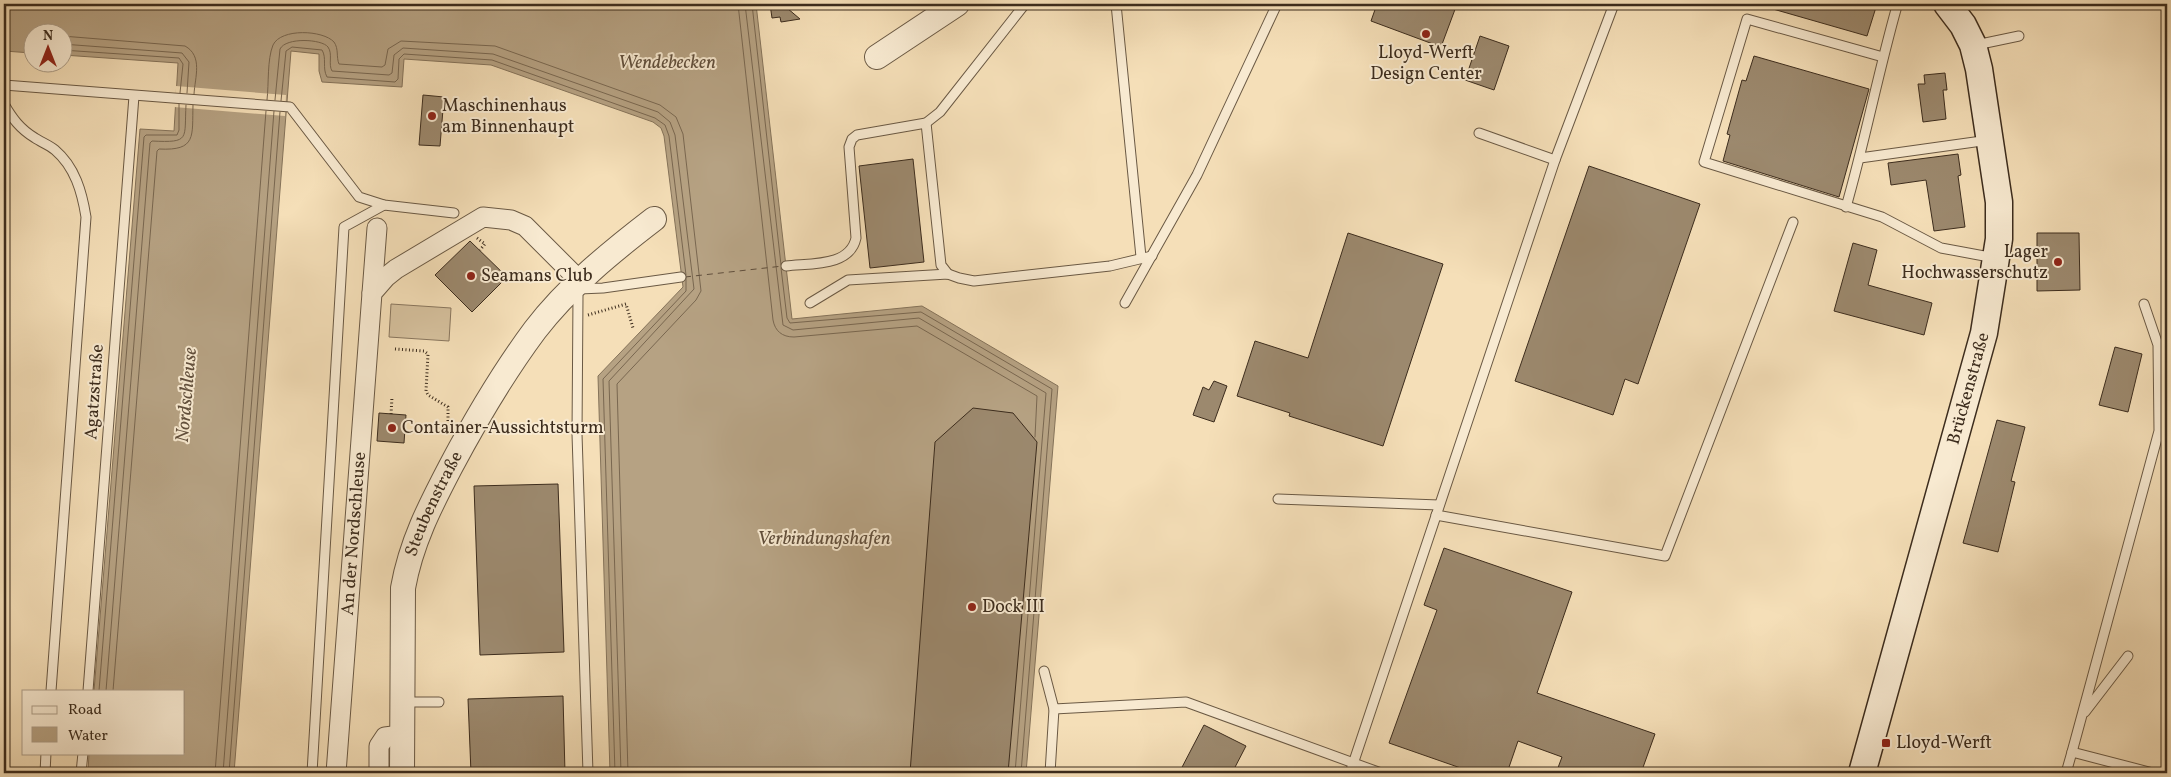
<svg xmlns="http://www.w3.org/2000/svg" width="2171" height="777" font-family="Vollkorn,serif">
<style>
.green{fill:#d6c19e;stroke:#89765e}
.water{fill:#b6a283;stroke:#85735a}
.pier{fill:#f5dfb8}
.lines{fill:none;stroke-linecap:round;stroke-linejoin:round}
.shore{stroke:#796750;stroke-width:1}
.ferry{stroke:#614f3c;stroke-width:1;stroke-dasharray:6 5;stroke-linecap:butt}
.building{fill:#9c896e;stroke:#3c2c1d}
.service-casing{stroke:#6a5944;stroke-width:11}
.minor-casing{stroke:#6a5944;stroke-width:21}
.tertiary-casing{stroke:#6a5944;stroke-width:26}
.secondary-casing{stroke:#3c2c1d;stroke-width:29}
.path{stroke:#3c2c1d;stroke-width:3;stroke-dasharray:1 2.5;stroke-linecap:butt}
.service{stroke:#f8ead1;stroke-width:9}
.minor{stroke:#f8ead1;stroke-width:19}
.tertiary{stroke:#f8ead1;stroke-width:24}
.secondary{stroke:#f8ead1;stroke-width:26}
.poi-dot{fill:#8f2418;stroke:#f8ead1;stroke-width:2}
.labels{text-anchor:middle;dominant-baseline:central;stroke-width:4;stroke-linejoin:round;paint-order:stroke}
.poi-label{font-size:18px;fill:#3c2c1d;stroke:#f8ead1;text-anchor:start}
.street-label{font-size:18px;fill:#3c2c1d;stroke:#f8ead1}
.water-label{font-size:19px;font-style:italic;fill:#614f3c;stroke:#f8ead1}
</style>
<rect width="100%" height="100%" fill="#f5dfb8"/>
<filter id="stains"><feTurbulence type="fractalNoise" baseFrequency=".004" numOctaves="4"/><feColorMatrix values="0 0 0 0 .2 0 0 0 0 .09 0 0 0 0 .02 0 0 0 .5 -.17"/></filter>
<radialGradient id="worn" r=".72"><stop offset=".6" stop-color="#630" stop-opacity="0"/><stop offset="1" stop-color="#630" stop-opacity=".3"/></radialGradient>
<path class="green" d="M391 304 451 308 449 341 389 337Z"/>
<path class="water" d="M4 4H756L792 319 922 306 1058 386 1026 773H610L598 376 683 287 664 136 661 128 653 122 491 65 404 59 402 87 322 82 319 71V54L291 51 234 773H88L89 753H184V691H94L140 129 174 131 178 63 63 55 62 32H32V53L4 51Z"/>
<path class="pier" d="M176 86 286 95 285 116 174 107Z"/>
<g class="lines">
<g class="shore">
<path d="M738 4 773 320C775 331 782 337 794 337L917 326 1037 396 1035 437"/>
<path d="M745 4 783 325 793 330 919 318 1046 393 1015 773"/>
<path d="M752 4 781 265"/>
<path d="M62 36 185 46C203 56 195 77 194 94"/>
<path d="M62 44 182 53 189 62 187 93"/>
<path d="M62 50 179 58 183 64 180 93"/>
<path d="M267 100C269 83 267 60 273 45 281 28 323 30 334 42 339 49 336 57 339 64L382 67 385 65 388 49 401 41 495 46 660 105 676 117 683 134 701 291 696 300 617 384 628 773"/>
<path d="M275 100 280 49C286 37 322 39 328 47 333 54 328 64 332 71L389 75 392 73 394 55 403 48 493 54 658 112 670 122 675 135 694 289 609 381 621 773"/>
<path d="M281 101 286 51 292 47 322 50C327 58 322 68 327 77L395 82 398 79 399 59 404 54 492 60 655 118 665 125 669 136 686 275"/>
<path d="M781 268 787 318 790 323 921 312 1052 389 1021 773"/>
<path d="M99 691 144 137 146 135H177L179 130V104"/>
<path d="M106 691 150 143 152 141C191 143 184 139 186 105"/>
<path d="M113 691 157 151 159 149C197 151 192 136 193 105"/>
<path d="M215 773 266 111"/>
<path d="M223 773 274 111"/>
<path d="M229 773 280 112"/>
<path d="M615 773 603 379 686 291V277"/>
</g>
<path class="ferry" d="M685 277 783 266"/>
</g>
<g class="building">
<path d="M770 4H786L787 8 800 19 781 22 780 17 772 18Z"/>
<path d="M1377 4H1457L1441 47 1371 21Z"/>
<path d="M1766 4H1877L1867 36 1766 7Z"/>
<path d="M1480 36 1509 46 1494 90 1465 80Z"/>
<path d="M1754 56 1869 89 1839 197 1723 161 1730 135 1727 134 1742 80 1746 81Z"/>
<path d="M1945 73 1947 90H1943L1946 119 1923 122 1918 84H1925L1924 75Z"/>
<path d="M423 95 444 97 440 146 419 145Z"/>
<path d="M1958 154 1961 175 1958 176 1965 227 1934 231 1926 180 1891 185 1888 163Z"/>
<path d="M913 159 924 262 870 268 859 166Z"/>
<path d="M1589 166 1700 204 1638 384 1625 379 1613 415 1515 381Z"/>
<path d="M1348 233 1443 264 1383 446 1289 416 1290 413 1237 396 1255 341 1308 358Z"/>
<path d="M2037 233H2079L2080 290 2037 291Z"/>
<path d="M470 241 507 277 472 312 435 275Z"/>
<path d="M1853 243 1877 250 1868 285 1932 303 1924 335 1834 311Z"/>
<path d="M2115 347 2142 354 2128 412 2099 405Z"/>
<path d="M1214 381 1227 386 1214 422 1193 415 1203 387 1209 390Z"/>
<path d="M973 408 1013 413 1037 442 1008 773H910L935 442Z"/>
<path d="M379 413 406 415 404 443 377 441Z"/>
<path d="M1997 420 2025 427 2011 481 2015 482 1998 552 1963 543Z"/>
<path d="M558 484 564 652 480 655 474 486Z"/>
<path d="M1444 548 1572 592 1537 693 1655 734 1641 773H1556L1562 757 1518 741 1507 773H1475L1389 743 1437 610 1424 605Z"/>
<path d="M563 696 565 773H471L468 699Z"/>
<path d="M1204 725 1246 746 1232 773H1179Z"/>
</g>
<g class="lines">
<g class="service-casing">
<g id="service">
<path d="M1116 4 1141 257"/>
<path d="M1976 45 2019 36"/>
<path d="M1883 57 1747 19 1704 162 1882 217 1941 248 1995 258"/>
<path d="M4 85 290 107 359 197 384 205 454 213"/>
<path d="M4 104C12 118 20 129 35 138 41 142 49 145 55 150 75 167 82 192 86 217L51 691"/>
<path d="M926 123 941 265 948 274"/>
<path d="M1479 133 1555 160"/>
<path d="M1860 158 1989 140"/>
<path d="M1846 207C1865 141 1878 73 1897 6"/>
<path d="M786 266C810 263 850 267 856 238L849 147 852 139 857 135 926 123 940 112 1025 4"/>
<path d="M574 289 578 296 577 434 588 773"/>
<path d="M579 289 603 288 681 277"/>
<path d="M810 303 848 280 948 274 959 278 974 281 1110 266 1152 256"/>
<path d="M1125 303 1197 175 1277 4"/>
<path d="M1278 499 1439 505"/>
<path d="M1436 515 1665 556 1793 222"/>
<path d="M1044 671 1054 709 1186 702 1381 773"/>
<path d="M88 691 134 96"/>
<path d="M404 702H439"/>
<path d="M2085 712 2128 656"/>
<path d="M2072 752 2159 431 2158 345 2144 304"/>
<path d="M45 773 46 753"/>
<path d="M81 773 83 753"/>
<path d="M312 773 344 227 384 205"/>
<path d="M1050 773 1054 709"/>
<path d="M1350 773 1555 160 1614 4"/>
<path d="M2066 773 2072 752 2153 773"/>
</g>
</g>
<g class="minor-casing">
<g id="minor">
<path d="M372 293 377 228"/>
<path id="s1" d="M336 773 372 293 386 277 396 269 483 217 511 220 525 226 576 277 574 288"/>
<path d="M379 773V746L385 737 401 735"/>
</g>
</g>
<g class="tertiary-casing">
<g id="tertiary">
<path d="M877 57 957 4"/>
<path id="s2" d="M402 773 403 588C411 543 430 506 451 466 476 419 503 373 535 330 568 287 611 252 654 219"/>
</g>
</g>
<g class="secondary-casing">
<g id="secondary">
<path id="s3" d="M1862 773 1984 333 1999 239V202L1979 69 1973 45 1963 25 1947 4"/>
</g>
</g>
<g class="path">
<path d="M477 238 485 244 480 250"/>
<path d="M588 315 626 304 633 328"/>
<path d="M395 349 424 351 428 354 426 391 428 395 448 407V430"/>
<path d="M391 414 392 397"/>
</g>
<use href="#service" class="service"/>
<use href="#minor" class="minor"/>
<use href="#tertiary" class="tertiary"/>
<use href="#secondary" class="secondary"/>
</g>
<g class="poi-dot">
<circle cx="1426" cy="34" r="5"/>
<circle cx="432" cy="116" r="5"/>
<circle cx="2058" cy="262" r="5"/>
<circle cx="471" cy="276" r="5"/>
<circle cx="392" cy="428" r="5"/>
<circle cx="972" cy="607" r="5"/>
<rect x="1881" y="738" width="10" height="10" rx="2.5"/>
</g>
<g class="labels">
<g class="poi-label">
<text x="1426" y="53" text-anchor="middle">Lloyd-Werft<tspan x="1426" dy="21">Design Center</tspan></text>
<text x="442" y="106">Maschinenhaus<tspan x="442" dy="21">am Binnenhaupt</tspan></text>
<text x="2048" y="252" text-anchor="end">Lager<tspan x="2048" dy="21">Hochwasserschutz</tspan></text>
<text x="481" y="276">Seamans Club</text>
<text x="402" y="428">Container-Aussichtsturm</text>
<text x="982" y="607">Dock III</text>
<text x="1896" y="743">Lloyd-Werft</text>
</g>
<g class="street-label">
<text stroke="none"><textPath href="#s3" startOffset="399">Brückenstraße</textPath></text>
<text transform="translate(95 392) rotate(-86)">Agatzstraße</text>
<text stroke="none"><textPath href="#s2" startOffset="275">Steubenstraße</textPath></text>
<text stroke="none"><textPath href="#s1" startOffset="240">An der Nordschleuse</textPath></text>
</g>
<g class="water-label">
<text x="667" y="63">Wendebecken</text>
<text transform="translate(187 395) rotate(-85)">Nordschleuse</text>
<text x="824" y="539">Verbindungshafen</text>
</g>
</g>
<rect width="2171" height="777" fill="none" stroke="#f5dfb8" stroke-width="20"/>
<rect x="5" y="5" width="2161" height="767" fill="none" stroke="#3c2c1d" stroke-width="2.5"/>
<rect x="10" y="10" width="2151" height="757" fill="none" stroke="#3c2c1d"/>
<rect x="22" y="690" width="162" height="65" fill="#f8ead1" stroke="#ad9e89"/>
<rect x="32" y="706" width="25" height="8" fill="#f8ead1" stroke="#ad9e89"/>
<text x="68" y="714" font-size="15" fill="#3c2c1d">Road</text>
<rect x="32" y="727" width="25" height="15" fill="#b6a283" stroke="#ad9e89"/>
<text x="68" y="740" font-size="15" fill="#3c2c1d">Water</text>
<g transform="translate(48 48)"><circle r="24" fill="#f8ead1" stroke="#ad9e89"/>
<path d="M0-4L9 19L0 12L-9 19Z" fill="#8f2418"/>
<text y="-8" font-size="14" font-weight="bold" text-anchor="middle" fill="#3c2c1d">N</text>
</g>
<rect width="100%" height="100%" filter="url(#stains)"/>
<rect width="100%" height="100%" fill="url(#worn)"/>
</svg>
